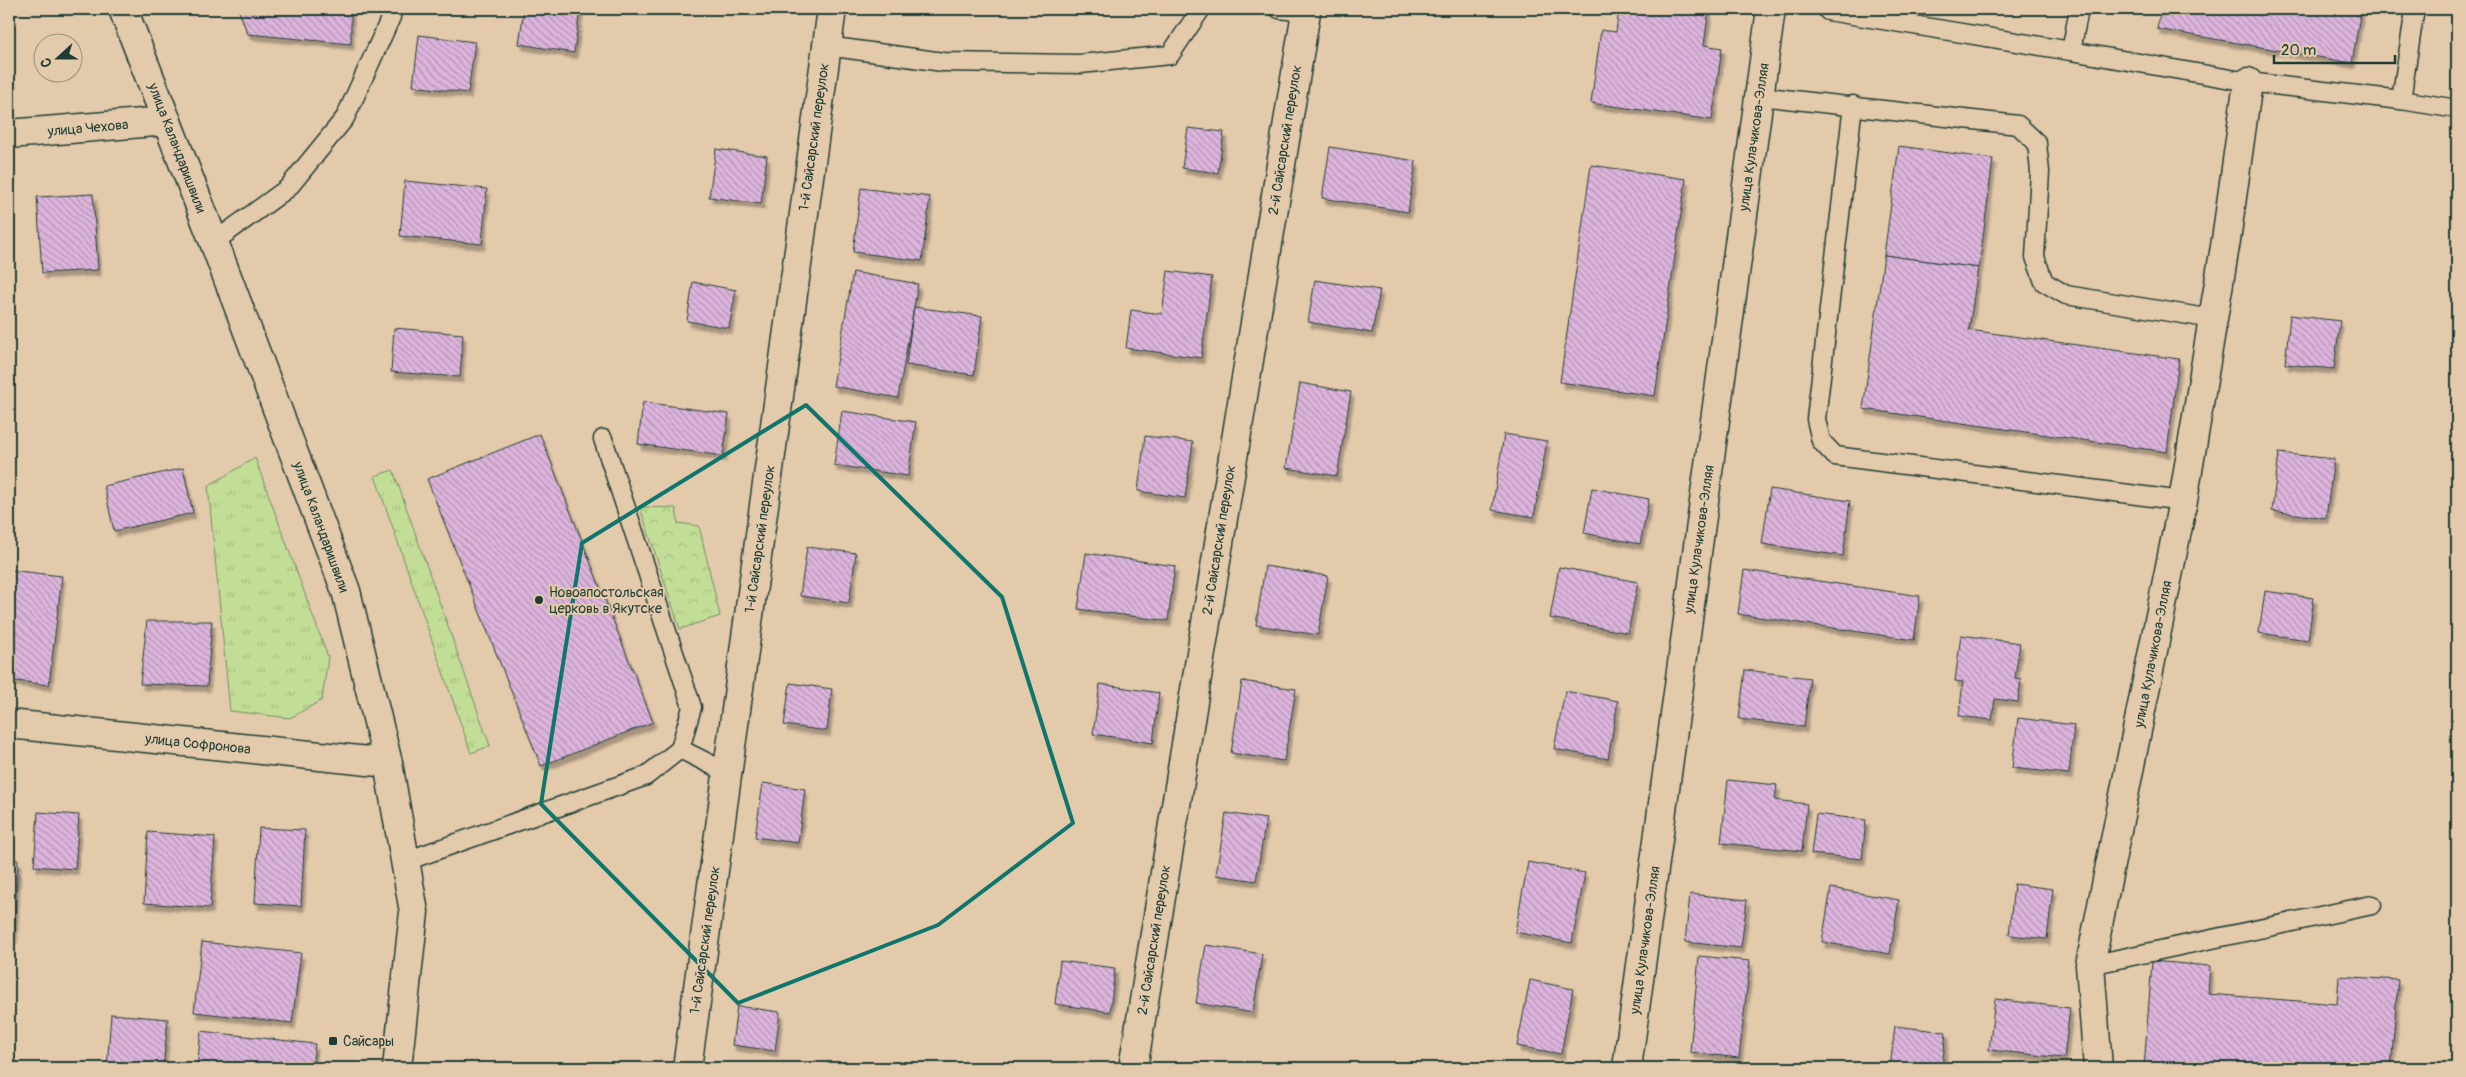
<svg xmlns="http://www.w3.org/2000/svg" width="2466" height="1077" font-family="Pangolin,sans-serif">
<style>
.grass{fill:url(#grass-tufts);stroke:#708e65}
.forest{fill:url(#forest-crowns);stroke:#708e65}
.building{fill:url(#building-back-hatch);stroke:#1f3d34;filter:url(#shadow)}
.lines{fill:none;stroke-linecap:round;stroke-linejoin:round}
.service-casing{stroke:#1f3d34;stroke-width:21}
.minor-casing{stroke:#1f3d34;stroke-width:31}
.tertiary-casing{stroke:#1f3d34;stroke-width:31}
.service{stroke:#e3caab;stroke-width:18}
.minor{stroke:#e3caab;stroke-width:28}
.tertiary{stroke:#e3caab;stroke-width:28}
.marked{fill:none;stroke:#0f766e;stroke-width:4;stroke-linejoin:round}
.poi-dot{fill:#1f3d34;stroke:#e3caab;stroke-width:2}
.labels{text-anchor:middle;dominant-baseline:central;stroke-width:4;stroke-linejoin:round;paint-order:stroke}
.street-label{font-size:14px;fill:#1f3d34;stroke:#e3caab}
.poi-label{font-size:14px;fill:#1f3d34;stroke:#e3caab;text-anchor:start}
</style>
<defs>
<pattern id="grass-tufts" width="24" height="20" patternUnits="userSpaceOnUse" patternTransform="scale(1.25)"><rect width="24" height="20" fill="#c2de96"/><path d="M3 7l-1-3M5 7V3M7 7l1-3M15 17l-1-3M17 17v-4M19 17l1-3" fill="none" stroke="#a6bf82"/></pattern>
<pattern id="forest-crowns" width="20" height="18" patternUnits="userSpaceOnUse" patternTransform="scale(1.25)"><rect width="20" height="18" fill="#c2de96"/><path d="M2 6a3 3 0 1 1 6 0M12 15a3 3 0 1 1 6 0" fill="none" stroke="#a6bf82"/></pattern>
<pattern id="building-back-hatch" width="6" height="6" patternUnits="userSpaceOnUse" patternTransform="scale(1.25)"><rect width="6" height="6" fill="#dcb4dc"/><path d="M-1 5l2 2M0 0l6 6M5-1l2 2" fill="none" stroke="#b294b3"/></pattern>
<filter id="shadow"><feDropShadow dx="3" dy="5.5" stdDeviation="1" flood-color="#0004"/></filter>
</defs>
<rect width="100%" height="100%" fill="#e3caab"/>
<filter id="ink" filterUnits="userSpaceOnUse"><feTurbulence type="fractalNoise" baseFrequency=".02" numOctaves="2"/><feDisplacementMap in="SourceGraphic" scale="10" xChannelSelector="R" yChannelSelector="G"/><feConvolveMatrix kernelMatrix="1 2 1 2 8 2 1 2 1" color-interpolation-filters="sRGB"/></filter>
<g filter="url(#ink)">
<g class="grass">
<path d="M255 458 328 657 322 700 290 718 230 711 208 486Z"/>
<path d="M393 470 490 746 471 753 375 476Z"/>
</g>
<path class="forest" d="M640 507 676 508 678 523 699 526 720 616 680 629Z"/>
<g class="building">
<path d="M238 9H351V44L248 34Z"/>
<path d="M524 9H580L574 53 519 44Z"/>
<path d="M1619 9H1709L1704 45 1722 48 1712 120 1591 103 1601 30 1616 32Z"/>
<path d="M2161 9H2361L2352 63 2157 29Z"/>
<path d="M419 35 475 42 468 93 413 86Z"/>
<path d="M1188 128 1224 132 1218 173 1182 168Z"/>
<path d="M1899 146 1993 159 1979 268 1884 255Z"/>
<path d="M1330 147 1416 161 1408 212 1322 198Z"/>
<path d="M716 149 767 156 761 204 709 197Z"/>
<path d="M1591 165 1686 179 1655 396 1560 382Z"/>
<path d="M405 181 487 189 482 244 400 236Z"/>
<path d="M861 188 930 197 922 261 853 252Z"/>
<path d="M93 194 98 270 42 273 37 197Z"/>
<path d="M1884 255 1978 268 1969 330 2179 359 2167 452 1863 409Z"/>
<path d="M1168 271 1212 277 1201 358 1126 348 1131 310 1162 314Z"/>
<path d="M853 272 918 284 898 398 833 386Z"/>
<path d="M1315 280 1380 290 1372 333 1308 322Z"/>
<path d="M693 282 736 290 729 328 687 321Z"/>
<path d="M914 307 982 316 974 375 906 365Z"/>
<path d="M2290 315 2340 321 2334 369 2285 364Z"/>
<path d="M394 328 463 334 460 377 391 372Z"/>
<path d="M1300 383 1351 392 1337 476 1286 468Z"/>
<path d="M643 402 729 414 723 456 638 444Z"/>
<path d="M842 411 916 422 908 476 834 465Z"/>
<path d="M540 434 653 722 541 766 427 479Z"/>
<path d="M1504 434 1547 441 1534 517 1492 510Z"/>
<path d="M1145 436 1193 442 1185 498 1138 491Z"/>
<path d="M2279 453 2334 459 2326 518 2272 511Z"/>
<path d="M183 468 193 513 114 531 104 486Z"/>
<path d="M1592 488 1649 499 1640 544 1584 533Z"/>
<path d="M1770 489 1850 501 1843 556 1762 544Z"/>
<path d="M807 547 856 553 849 603 800 596Z"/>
<path d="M1086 553 1175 566 1168 621 1078 609Z"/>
<path d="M1265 566 1328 576 1318 635 1256 625Z"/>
<path d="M1559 567 1638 582 1628 633 1550 618Z"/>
<path d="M9 570 62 576 49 685 9 680Z"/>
<path d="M1744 570 1920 596 1914 640 1738 614Z"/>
<path d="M2265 591 2314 598 2308 640 2259 633Z"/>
<path d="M147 621H212L207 686 140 684Z"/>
<path d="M1961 635 2020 643 2015 678 2021 679 2018 702 1995 699 1992 720 1959 716 1963 682 1955 681Z"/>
<path d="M1745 670 1810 678 1804 727 1739 719Z"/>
<path d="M1242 681 1296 689 1284 761 1231 753Z"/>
<path d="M790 683 832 689 827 731 784 725Z"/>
<path d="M1100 684 1159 693 1153 743 1093 734Z"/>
<path d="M1565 691 1618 701 1608 759 1554 749Z"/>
<path d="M2018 718 2074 725 2069 774 2012 768Z"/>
<path d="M1728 780 1777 785 1775 800 1807 804 1802 851 1721 843Z"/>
<path d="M763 783 805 789 798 843 755 837Z"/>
<path d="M38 812 79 815 75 869 34 866Z"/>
<path d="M1226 813 1266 819 1256 881 1216 875Z"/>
<path d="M1816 814 1866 820 1862 859 1811 854Z"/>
<path d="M259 828 305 830 301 906 255 903Z"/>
<path d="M148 832 215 837 210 908 144 903Z"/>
<path d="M9 860H18L14 938 9 937Z"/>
<path d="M1528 862 1585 873 1572 943 1515 932Z"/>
<path d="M2014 884 2053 889 2047 939 2009 935Z"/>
<path d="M1831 888 1899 900 1890 954 1822 942Z"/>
<path d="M1690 894 1747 900 1741 948 1685 942Z"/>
<path d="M202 942 301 953 292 1023 194 1012Z"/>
<path d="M1206 945 1262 954 1253 1013 1196 1003Z"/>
<path d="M1699 956 1750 961 1739 1058 1690 1052Z"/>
<path d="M1060 961 1115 968 1110 1012 1055 1004Z"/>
<path d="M2152 961 2210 966 2208 994 2337 1004 2339 976 2398 980 2391 1068H2144Z"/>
<path d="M1530 980 1573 989 1561 1054 1517 1046Z"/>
<path d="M1995 999 2070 1008 2064 1058 1989 1050Z"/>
<path d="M737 1006 780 1012 775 1051 732 1045Z"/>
<path d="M111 1014 168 1019 163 1068H107Z"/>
<path d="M1895 1026 1946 1032 1942 1068H1890Z"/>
<path d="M201 1031 315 1044 312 1068H197Z"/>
<path d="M1190 1063 1221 1068H1189Z"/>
</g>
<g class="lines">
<g class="service-casing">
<g id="service">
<path d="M1279 9 1306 12"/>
<path d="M2079 9 2071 51 2248 82 2401 100"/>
<path d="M2415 9 2401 100 2457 109"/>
<path d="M1828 11 2071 51"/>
<path d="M827 46 943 62 1080 64 1170 55 1201 9"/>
<path d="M1759 96 2018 125 2037 143 2040 172 2035 257 2044 282 2066 295 2213 319"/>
<path d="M1853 105 1816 419 1821 441 1835 456 2183 501"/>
<path d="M214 242 288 188 345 118 391 17"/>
<path d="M680 749 728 773"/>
<path d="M406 861 646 776 680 749 692 707 603 439"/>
<path d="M2090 965 2372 905"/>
</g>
</g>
<g class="minor-casing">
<g id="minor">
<path d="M9 134 167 121"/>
<path d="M9 724 388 763"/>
<path d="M687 1068 832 9"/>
<path d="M1133 1068 1306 12"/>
<path d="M1627 1068 1771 9"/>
<path d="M2098 1068 2090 965 2183 501 2226 240 2248 82"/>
</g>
</g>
<g class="tertiary-casing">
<path id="tertiary" d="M123 9 214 242 346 591 388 763 414 912 397 1068"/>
</g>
<use href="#service" class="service"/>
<use href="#minor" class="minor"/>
<use href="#tertiary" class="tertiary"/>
</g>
</g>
<path class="marked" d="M806 405 1002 597 1073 823 938 925 738 1003 541 804 582 543Z"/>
<g class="poi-dot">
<circle cx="539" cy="600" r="5"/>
<rect x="328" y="1036" width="10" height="10" rx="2.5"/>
</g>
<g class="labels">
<g class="street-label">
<text transform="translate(88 128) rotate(-5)">улица Чехова</text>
<text transform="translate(814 137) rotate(-82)">1-й Сайсарский переулок</text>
<text transform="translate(1754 137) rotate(-82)">улица Кулачикова-Элляя</text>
<text transform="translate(1285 140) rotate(-81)">2-й Сайсарский переулок</text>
<text transform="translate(177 148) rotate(69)">улица Каландаришвили</text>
<text transform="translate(321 527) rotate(70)">улица Каландаришвили</text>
<text transform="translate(760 539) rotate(-82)">1-й Сайсарский переулок</text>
<text transform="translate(1699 539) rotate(-82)">улица Кулачикова-Элляя</text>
<text transform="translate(1219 540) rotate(-81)">2-й Сайсарский переулок</text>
<text transform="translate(2153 654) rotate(-79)">улица Кулачикова-Элляя</text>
<text transform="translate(198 744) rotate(6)">улица Софронова</text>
<text transform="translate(705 940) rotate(-82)">1-й Сайсарский переулок</text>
<text transform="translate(1154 940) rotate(-81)">2-й Сайсарский переулок</text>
<text transform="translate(1645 940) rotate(-82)">улица Кулачикова-Элляя</text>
</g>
<g class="poi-label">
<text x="549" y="592">Новоапостольская<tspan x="549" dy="16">церковь в Якутске</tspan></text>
<text x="343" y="1041">Сайсары</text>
</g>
</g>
<rect width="2466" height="1077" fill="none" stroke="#e3caab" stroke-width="30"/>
<rect x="15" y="15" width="2436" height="1047" fill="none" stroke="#1f3d34" stroke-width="2" filter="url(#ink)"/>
<g transform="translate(58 58) rotate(249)"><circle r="24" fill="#e3caab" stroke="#95927b"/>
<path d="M0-4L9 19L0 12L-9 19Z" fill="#1f3d34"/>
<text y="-8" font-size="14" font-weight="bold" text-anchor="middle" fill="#1f3d34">С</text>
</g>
<path d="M2274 55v8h121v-8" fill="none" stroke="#1f3d34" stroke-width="2.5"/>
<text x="2281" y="55" font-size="15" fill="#1f3d34" stroke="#e3caab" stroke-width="4" paint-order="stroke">20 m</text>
</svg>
